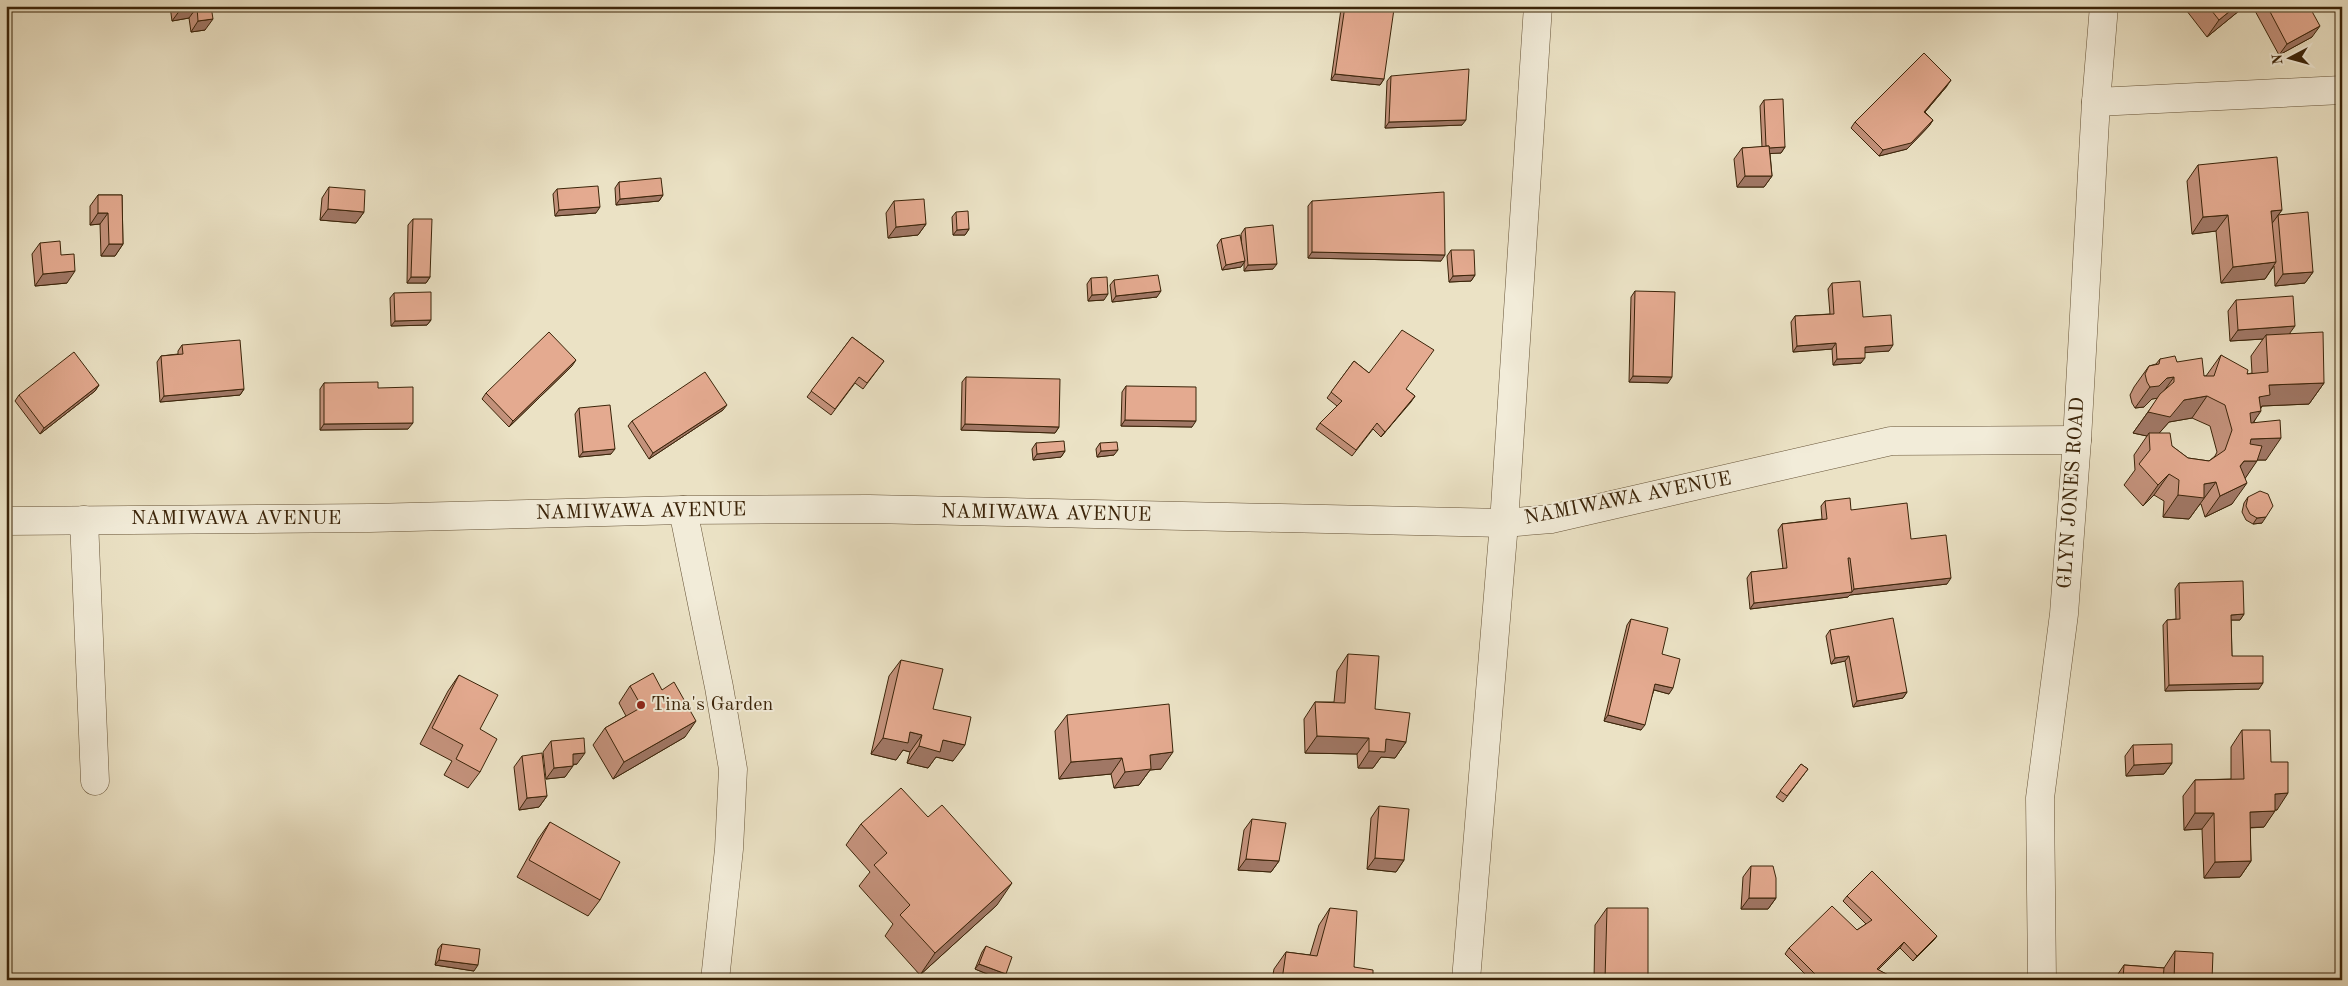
<svg xmlns="http://www.w3.org/2000/svg" width="2348" height="986" font-family="'Old Standard TT',serif">
<style>
.lines{fill:none;stroke-linecap:round;stroke-linejoin:round}
.minor-casing{stroke:#675438;stroke-width:29}
.tertiary-casing{stroke:#675438;stroke-width:29}
.minor{stroke:#f2ecd9;stroke-width:28}
.tertiary{stroke:#f2ecd9;stroke-width:28}
.wall{fill:#c4927c;stroke:#3b2409;fill-rule:evenodd}
.shaded-wall{fill:#a07765;stroke:#3b2409}
.building{fill:#e4aa90;stroke:#3b2409}
.poi-dot{fill:#8f2418;stroke:#f2ecd9;stroke-width:2}
.labels{text-anchor:middle;dominant-baseline:central;stroke-width:4;stroke-linejoin:round;paint-order:stroke}
.street-label{font-size:20px;fill:#3b2409;stroke:#f2ecd9}
.poi-label{font-size:20px;fill:#3b2409;stroke:#f2ecd9;text-anchor:start}
</style>
<rect width="100%" height="100%" fill="#ebe2c5"/>
<filter id="stains"><feTurbulence type="fractalNoise" baseFrequency=".004" numOctaves="4"/><feColorMatrix values="0 0 0 0 .2 0 0 0 0 .09 0 0 0 0 .02 0 0 0 .5 -.17"/></filter>
<radialGradient id="worn" r=".72"><stop offset=".6" stop-color="#630" stop-opacity="0"/><stop offset="1" stop-color="#630" stop-opacity=".3"/></radialGradient>
<g class="lines">
<g class="minor-casing">
<g id="minor">
<path d="M2096 102 2342 90"/>
<path d="M683 510 719 687 733 769 729 849 715 980"/>
<path d="M84 520 95 781"/>
<path d="M6 521 370 518 683 510 869 509 1504 523 1551 519 1891 441 2077 440"/>
<path d="M1466 980 1504 523 1538 6"/>
</g>
</g>
<g class="tertiary-casing">
<path id="tertiary" d="M2042 980 2040 798 2064 614 2077 440 2096 102 2104 6"/>
</g>
<use href="#minor" class="minor"/>
<use href="#tertiary" class="tertiary"/>
</g>
<g class="wall">
<path d="M170 6H211L205 30 191 32 189 18 172 21Z"/>
<path d="M1343 6H1367L1384 79 1380 85 1331 80 1341 9Z"/>
<path d="M2183 6H2245L2207 37Z"/>
<path d="M2256 6H2309L2312 37 2279 55 2254 9Z"/>
<path d="M1391 76 1462 125 1385 128 1387 81Z"/>
<path d="M1947 86 1925 112 1933 120 1929 126 1907 149 1879 156 1851 128 1855 122Z"/>
<path d="M1764 100 1785 147 1781 153H1770L1772 176 1764 187H1737L1734 159 1742 148 1762 147 1760 106Z"/>
<path d="M2198 165 2282 210 2278 215 2313 272 2305 283 2275 286 2274 266 2265 279 2221 283 2216 231 2192 234 2187 181Z"/>
<path d="M619 182 663 195 659 201 616 205 615 188Z"/>
<path d="M329 187 364 212 356 223 320 220 322 198Z"/>
<path d="M557 189 596 213 555 216 553 194Z"/>
<path d="M98 195H122L123 244 115 256H101L100 224 90 225V206Z"/>
<path d="M894 201 926 224 918 235 888 238 886 213Z"/>
<path d="M1312 201 1441 261 1308 258V206Z"/>
<path d="M956 212 969 229 965 235H953L952 217Z"/>
<path d="M413 219 430 277 426 283H407L408 225Z"/>
<path d="M1245 228 1273 269 1244 271V262L1241 267 1222 270 1217 245 1221 239 1242 249 1241 234Z"/>
<path d="M40 243 61 255 67 283 35 286 32 254Z"/>
<path d="M1451 250 1475 275 1471 281 1449 282 1447 256Z"/>
<path d="M1091 278 1104 300 1088 301 1087 284Z"/>
<path d="M1114 280 1157 297 1112 302 1110 285Z"/>
<path d="M1832 283 1863 317 1889 351 1865 352 1861 363 1833 365 1832 349 1793 352 1791 322 1795 316 1830 314 1828 289Z"/>
<path d="M1635 291 1668 383 1629 382 1631 297Z"/>
<path d="M394 293 431 320 427 325 391 326 390 298Z"/>
<path d="M2236 300 2290 333 2324 383 2309 404 2262 406 2254 422 2266 460H2257L2245 478 2232 504 2205 517 2201 504H2200L2189 519 2163 517 2164 501 2154 495 2143 506 2124 485 2135 470 2134 455 2147 436 2133 433 2158 398 2152 399 2144 407 2135 408 2132 403 2130 395 2134 387 2149 366 2156 364 2160 359 2177 362 2204 376H2206L2221 355 2247 374 2252 373 2251 356 2263 339 2230 341 2228 311ZM2192 418 2210 426 2217 452 2215 456 2209 461 2188 458 2172 446 2159 433 2169 422Z"/>
<path d="M852 337 884 361 863 389 855 383 831 415 807 397Z"/>
<path d="M182 345 244 389 240 395 160 402 157 362 161 356 178 354V351Z"/>
<path d="M1354 361 1369 373 1406 389 1415 396 1381 437 1373 429 1352 456 1316 429 1320 423 1337 406 1327 398Z"/>
<path d="M572 366 509 427 482 399 486 393Z"/>
<path d="M966 377 1059 427 1055 433 961 430 962 382Z"/>
<path d="M324 383 378 388 408 429 320 430V389Z"/>
<path d="M99 385 95 391 40 434 15 401 19 395Z"/>
<path d="M1126 386 1192 427 1121 426 1122 392Z"/>
<path d="M579 408 611 454 579 457 575 414Z"/>
<path d="M723 410 649 459 628 426 632 421Z"/>
<path d="M1036 443 1065 451 1061 457 1033 460 1032 449Z"/>
<path d="M1100 443 1114 455 1097 457 1096 449Z"/>
<path d="M2248 497 2262 523 2253 524 2246 520 2242 512 2244 503Z"/>
<path d="M1825 501 1851 510 1911 539 1947 584 1850 595 1848 597 1750 609 1747 578 1751 572 1783 569 1778 530 1782 524 1822 519 1821 506Z"/>
<path d="M2179 583 2244 614 2240 620H2231L2232 656 2259 689 2165 691 2163 625 2167 620 2176 619 2175 589Z"/>
<path d="M1631 619 1662 654 1669 694 1654 690 1641 730 1604 721 1627 625Z"/>
<path d="M1830 630 1907 692 1903 698 1853 707 1845 661 1831 664 1826 636Z"/>
<path d="M1348 654 1375 709 1406 742 1395 758 1381 757 1373 768H1358L1357 754 1305 753 1304 719 1315 702H1334L1337 671Z"/>
<path d="M901 660 933 709 953 761 936 757 928 768 907 763 910 752 903 750 896 760 871 754 889 676Z"/>
<path d="M459 675 480 729V772L468 788 444 775 452 761 420 744 448 691Z"/>
<path d="M630 686 662 690 685 737 613 779 593 745 605 728 626 716 619 703Z"/>
<path d="M1067 715 1161 769 1150 770 1139 785 1114 788 1111 774 1059 779 1055 731Z"/>
<path d="M2242 730 2271 762 2277 810H2275L2264 827 2250 828 2251 861 2240 877 2204 878 2202 829 2184 830 2183 796 2195 780 2231 779V747Z"/>
<path d="M551 741 577 764 573 765 565 777 546 779 543 752Z"/>
<path d="M2133 745 2172 763 2164 774 2126 776 2125 756Z"/>
<path d="M522 756 547 796 539 807 519 810 514 767Z"/>
<path d="M1801 764 1808 769 1783 802 1776 797Z"/>
<path d="M1379 806 1404 860 1396 872 1367 869 1371 818Z"/>
<path d="M1252 819 1279 861 1271 872 1238 870 1244 830Z"/>
<path d="M550 822 600 900 588 916 517 877 538 839Z"/>
<path d="M861 824 997 905 920 975 885 936 893 924 859 886 870 872 846 845Z"/>
<path d="M1751 866 1776 898 1768 909H1741L1743 877Z"/>
<path d="M1847 896 1937 936 1933 941 1913 961 1900 948 1878 970 1890 976 1888 980H1811L1785 954 1789 948 1857 930 1866 924 1843 901Z"/>
<path d="M1330 908 1354 967 1373 980H1272L1274 969 1286 952 1310 955 1319 925Z"/>
<path d="M1607 908 1648 980H1594L1595 925Z"/>
<path d="M442 944 474 971 435 965 438 949Z"/>
<path d="M986 946 1006 974 1002 980 975 969 982 952Z"/>
<path d="M2175 951 2212 980H2114L2124 965 2164 968Z"/>
</g>
<g class="shaded-wall">
<path d="M2236 6H2245L2207 37 2219 20Z"/>
<path d="M197 7 189 18 172 21 180 10Z"/>
<path d="M213 19 205 30 191 32 198 21Z"/>
<path d="M2320 26 2312 37 2279 55 2287 44Z"/>
<path d="M1335 74 1384 79 1380 85 1331 80Z"/>
<path d="M1951 80 1947 86 1920 118 1924 112Z"/>
<path d="M1466 120 1462 125 1385 128 1389 122Z"/>
<path d="M1933 120 1929 126 1907 149 1879 156 1883 150Z"/>
<path d="M1785 147 1781 153 1762 154 1766 148Z"/>
<path d="M1745 176H1772L1764 187H1737Z"/>
<path d="M663 195 659 201 616 205 620 199Z"/>
<path d="M600 207 596 213 555 216 559 210Z"/>
<path d="M328 209 364 212 356 223 320 220Z"/>
<path d="M2282 210 2270 226 2271 211Z"/>
<path d="M98 213H108L100 224 90 225Z"/>
<path d="M2228 215 2216 231 2192 234 2203 217Z"/>
<path d="M926 224 918 235 888 238 896 227Z"/>
<path d="M969 229 965 235H953L957 230Z"/>
<path d="M109 244H123L115 256H101Z"/>
<path d="M1312 252 1445 255 1441 261 1308 258Z"/>
<path d="M1245 261 1241 267 1222 270 1226 265Z"/>
<path d="M2276 262 2265 279 2221 283 2233 267Z"/>
<path d="M1277 264 1273 269 1244 271 1248 265Z"/>
<path d="M75 271 67 283 35 286 43 274Z"/>
<path d="M2313 272 2305 283 2275 286 2283 274Z"/>
<path d="M1475 275 1471 281 1449 282 1453 276Z"/>
<path d="M411 277H430L426 283H407Z"/>
<path d="M1161 291 1157 297 1112 302 1116 296Z"/>
<path d="M1108 294 1104 300 1088 301 1092 295Z"/>
<path d="M431 320 427 325 391 326 395 321Z"/>
<path d="M2295 326 2287 337 2266 335 2263 339 2230 341 2238 330Z"/>
<path d="M1836 343 1832 349 1793 352 1797 346Z"/>
<path d="M1893 345 1889 351 1861 353 1865 347Z"/>
<path d="M1865 358 1861 363 1833 365 1837 359Z"/>
<path d="M576 360 572 366 509 427 513 421Z"/>
<path d="M1633 376 1672 377 1668 383 1629 382Z"/>
<path d="M2174 377 2159 398 2152 399 2144 407 2135 408 2150 387 2167 378Z"/>
<path d="M2324 383 2309 404 2262 406 2258 412 2261 411 2246 433 2244 418 2269 385Z"/>
<path d="M99 385 95 391 40 434 44 428Z"/>
<path d="M244 389 240 395 160 402 164 396Z"/>
<path d="M1415 396 1411 402 1381 437 1385 432Z"/>
<path d="M2207 396 2192 418 2169 422 2155 438 2149 433 2147 436 2133 433 2148 412 2184 400Z"/>
<path d="M727 405 723 410 649 459 653 453Z"/>
<path d="M1125 420 1196 421 1192 427 1121 426Z"/>
<path d="M413 423 408 429 320 430 324 424Z"/>
<path d="M965 424 1059 427 1055 433 961 430Z"/>
<path d="M2281 438 2266 460H2236L2251 439Z"/>
<path d="M615 449 611 454 579 457 583 452Z"/>
<path d="M1118 450 1114 455 1097 457 1101 451Z"/>
<path d="M1065 451 1061 457 1033 460 1037 454Z"/>
<path d="M2244 461H2257L2242 483 2229 482Z"/>
<path d="M2169 474 2154 495 2143 506 2158 485Z"/>
<path d="M2216 482 2189 519 2163 517 2178 495 2204 484Z"/>
<path d="M2247 483 2232 504 2205 517 2220 496Z"/>
<path d="M2266 517 2262 523 2253 524 2257 518Z"/>
<path d="M1951 578 1947 584 1850 595 1848 597 1750 609 1754 603 1852 592 1854 589Z"/>
<path d="M2244 614 2240 620H2227L2231 615Z"/>
<path d="M1849 656 1845 661 1831 664 1835 658Z"/>
<path d="M2263 683 2259 689 2165 691 2169 685Z"/>
<path d="M1655 684 1673 688 1669 694 1651 689Z"/>
<path d="M1907 692 1903 698 1853 707 1857 701Z"/>
<path d="M1608 715 1645 725 1641 730 1604 721Z"/>
<path d="M696 721 685 737 613 779 624 762Z"/>
<path d="M910 732 922 735 910 752 903 750 896 760 871 754 883 738Z"/>
<path d="M1317 736 1369 738 1357 754 1305 753Z"/>
<path d="M1386 739 1406 742 1395 758 1381 757 1373 768H1358L1369 751Z"/>
<path d="M943 740 965 745 953 761 936 757 928 768 907 763 919 746Z"/>
<path d="M1173 752 1161 769 1150 770 1139 785 1114 788 1125 772 1150 755Z"/>
<path d="M585 753 577 764 565 765 573 754Z"/>
<path d="M1122 758 1111 774 1059 779 1071 762Z"/>
<path d="M2172 763 2164 774 2126 776 2134 765Z"/>
<path d="M573 766 565 777 546 779 554 768Z"/>
<path d="M2288 793 2277 810H2263L2275 794Z"/>
<path d="M547 796 539 807 519 810 527 798Z"/>
<path d="M2275 811 2264 827 2238 828 2250 812Z"/>
<path d="M2195 813H2214L2202 829 2184 830Z"/>
<path d="M1375 858 1404 860 1396 872 1367 869Z"/>
<path d="M1246 859 1279 861 1271 872 1238 870Z"/>
<path d="M2251 861 2240 877 2204 878 2215 862Z"/>
<path d="M1012 883 997 905 920 975 935 953Z"/>
<path d="M1749 898H1776L1768 909H1741Z"/>
<path d="M1937 936 1933 941 1913 961 1917 956Z"/>
<path d="M1904 942 1900 948 1873 975 1877 969Z"/>
<path d="M439 960 478 965 474 971 435 965Z"/>
<path d="M979 964 1006 974 1002 980 975 969Z"/>
</g>
<g class="building">
<path d="M180 6H211L213 19 198 21 197 7 180 10Z"/>
<path d="M1345 6H1367L1394 9 1384 79 1335 74Z"/>
<path d="M2208 6H2236L2219 20Z"/>
<path d="M2267 6H2309L2320 26 2287 44Z"/>
<path d="M1924 53 1951 80 1924 112 1933 120 1911 143 1883 150 1855 122Z"/>
<path d="M1469 69 1466 120 1389 122 1391 76Z"/>
<path d="M1783 99 1785 147 1769 148V146H1766L1764 100Z"/>
<path d="M1769 146 1772 176H1745L1742 148Z"/>
<path d="M2277 157 2282 210 2271 211 2276 262 2233 267 2228 215 2203 217 2198 165Z"/>
<path d="M661 178 663 195 620 199 619 182Z"/>
<path d="M598 186 600 207 559 210 557 189Z"/>
<path d="M329 187 365 190 364 212 328 209Z"/>
<path d="M1444 192 1445 255 1312 252V201Z"/>
<path d="M98 195H122L123 244H109L108 213H98Z"/>
<path d="M924 199 926 224 896 227 894 201Z"/>
<path d="M968 211 969 229 957 230 956 212Z"/>
<path d="M2308 212 2313 272 2283 274 2278 215Z"/>
<path d="M413 219H432L430 277H411Z"/>
<path d="M1273 225 1277 264 1248 265 1245 228Z"/>
<path d="M1240 235 1245 261 1226 265 1221 239Z"/>
<path d="M60 241 61 255 74 254 75 271 43 274 40 243Z"/>
<path d="M1451 250H1474L1475 275 1453 276Z"/>
<path d="M1158 275 1161 291 1116 296 1114 280Z"/>
<path d="M1107 277 1108 294 1092 295 1091 278Z"/>
<path d="M1860 281 1863 317 1891 315 1893 345 1865 347V358L1837 359 1836 343 1797 346 1795 316 1834 314 1832 283Z"/>
<path d="M1635 291 1675 292 1672 377 1633 376Z"/>
<path d="M431 292V320L395 321 394 293Z"/>
<path d="M2293 296 2295 326 2238 330 2236 300Z"/>
<path d="M1402 330 1434 350 1406 389 1415 396 1385 432 1377 423 1356 450 1320 423 1342 401 1331 392 1354 361 1369 373Z"/>
<path d="M549 332 576 360 513 421 486 393Z"/>
<path d="M2323 332 2324 383 2269 385 2270 395 2259 397 2261 411 2250 413 2251 423 2280 420 2281 438 2251 439 2250 444 2262 446 2257 461H2244L2240 466 2247 483 2220 496 2216 482 2204 484V498L2178 495 2179 480 2169 474 2158 485 2139 464 2150 450 2149 433H2170L2172 446 2188 458 2209 461 2225 450 2232 430 2225 405 2207 396 2184 400 2170 417 2148 412 2160 394 2174 382V377L2167 378 2159 386 2150 387 2147 382 2145 374 2149 366 2159 364 2160 359 2175 356 2177 362 2202 358 2204 376H2214L2221 355 2248 370 2247 374 2268 372 2266 335Z"/>
<path d="M852 337 884 361 867 383 859 377 835 409 811 391Z"/>
<path d="M240 340 244 389 164 396 161 356 183 354 182 345Z"/>
<path d="M74 352 99 385 44 428 19 395Z"/>
<path d="M705 372 727 405 653 453 632 421Z"/>
<path d="M966 377 1060 379 1059 427 965 424Z"/>
<path d="M378 382V388L413 387V423L324 424V383Z"/>
<path d="M1126 386 1196 387V421L1125 420Z"/>
<path d="M610 405 615 449 583 452 579 408Z"/>
<path d="M1064 441 1065 451 1037 454 1036 443Z"/>
<path d="M1117 442 1118 450 1101 451 1100 443Z"/>
<path d="M2260 491 2268 494 2273 506 2266 517 2257 518 2250 514 2246 506 2248 497Z"/>
<path d="M1850 498 1851 510 1907 503 1911 539 1946 535 1951 578 1854 589 1850 558H1848L1852 592 1754 603 1751 572 1787 568 1782 524 1827 519 1825 501Z"/>
<path d="M2243 581 2244 614 2231 615 2232 656H2263V683L2169 685 2167 620 2180 619 2179 583Z"/>
<path d="M1893 618 1907 692 1857 701 1849 656 1835 658 1830 630Z"/>
<path d="M1631 619 1668 628 1662 654 1680 659 1673 688 1655 684 1645 725 1608 715Z"/>
<path d="M1348 654 1379 656 1375 709 1410 713 1406 742 1386 739 1385 752 1369 751V738L1317 736 1315 702 1345 703Z"/>
<path d="M901 660 943 669 933 709 971 717 965 745 943 740 940 752 919 746 922 735 910 732 908 743 883 738Z"/>
<path d="M653 673 662 690 674 682 696 721 624 762 605 728 642 707 630 686Z"/>
<path d="M459 675 498 695 480 729 497 739 480 772 456 759 463 745 432 728Z"/>
<path d="M1169 704 1173 752 1150 755 1151 769 1125 772 1122 758 1071 762 1067 715Z"/>
<path d="M2242 730H2270L2271 762H2288V793L2275 794V811L2250 812 2251 861 2215 862 2214 813H2195V780L2244 779Z"/>
<path d="M584 738 585 753 573 754V766L554 768 551 741Z"/>
<path d="M2172 744V763L2134 765 2133 745Z"/>
<path d="M542 753 547 796 527 798 522 756Z"/>
<path d="M1801 764 1808 769 1787 796 1780 791Z"/>
<path d="M901 788 928 817 942 805 1012 883 935 953 900 915 910 905 874 865 887 853 861 824Z"/>
<path d="M1379 806 1409 809 1404 860 1375 858Z"/>
<path d="M1252 819 1286 823 1279 861 1246 859Z"/>
<path d="M550 822 620 862 600 900 529 860Z"/>
<path d="M1751 866H1773L1776 878V898H1749Z"/>
<path d="M1872 871 1937 936 1917 956 1904 942 1877 969 1890 976 1887 980H1821L1789 948 1832 906 1857 930 1872 920 1847 896Z"/>
<path d="M1330 908 1357 911 1354 967 1373 970V980H1282L1286 952 1317 956Z"/>
<path d="M1607 908H1648V980H1605Z"/>
<path d="M442 944 480 949 478 965 439 960Z"/>
<path d="M986 946 1012 957 1006 974 979 964Z"/>
<path d="M2175 951 2213 953 2212 980H2174Z"/>
<path d="M2124 965 2164 968 2163 980H2123Z"/>
</g>
<circle class="poi-dot" cx="641" cy="705" r="5"/>
<g class="labels">
<g class="street-label">
<text transform="translate(2072 493) rotate(-86)">GLYN JONES ROAD</text>
<text transform="translate(1628 499) rotate(-11)">NAMIWAWA AVENUE</text>
<text transform="translate(641 512) rotate(-1)">NAMIWAWA AVENUE</text>
<text transform="translate(1046 514) rotate(1)">NAMIWAWA AVENUE</text>
<text x="236" y="519">NAMIWAWA AVENUE</text>
</g>
<g class="poi-label">
<text x="651" y="705">Tina's Garden</text>
</g>
</g>
<rect width="2348" height="986" fill="none" stroke="#ebe2c5" stroke-width="25"/>
<rect x="8" y="8" width="2333" height="971" fill="none" stroke="#3b2409" stroke-width="2.5"/>
<rect x="12" y="12" width="2323" height="961" fill="none" stroke="#3b2409"/>
<g transform="translate(2290 58) rotate(264)" stroke="#f2ecd9" stroke-width="4" paint-order="stroke">
<path d="M0-4L9 19L0 12L-9 19Z" fill="#3b2409"/>
<text y="-8" font-size="14" font-weight="bold" text-anchor="middle" fill="#3b2409">N</text>
</g>
<rect width="100%" height="100%" filter="url(#stains)"/>
<rect width="100%" height="100%" fill="url(#worn)"/>
</svg>
